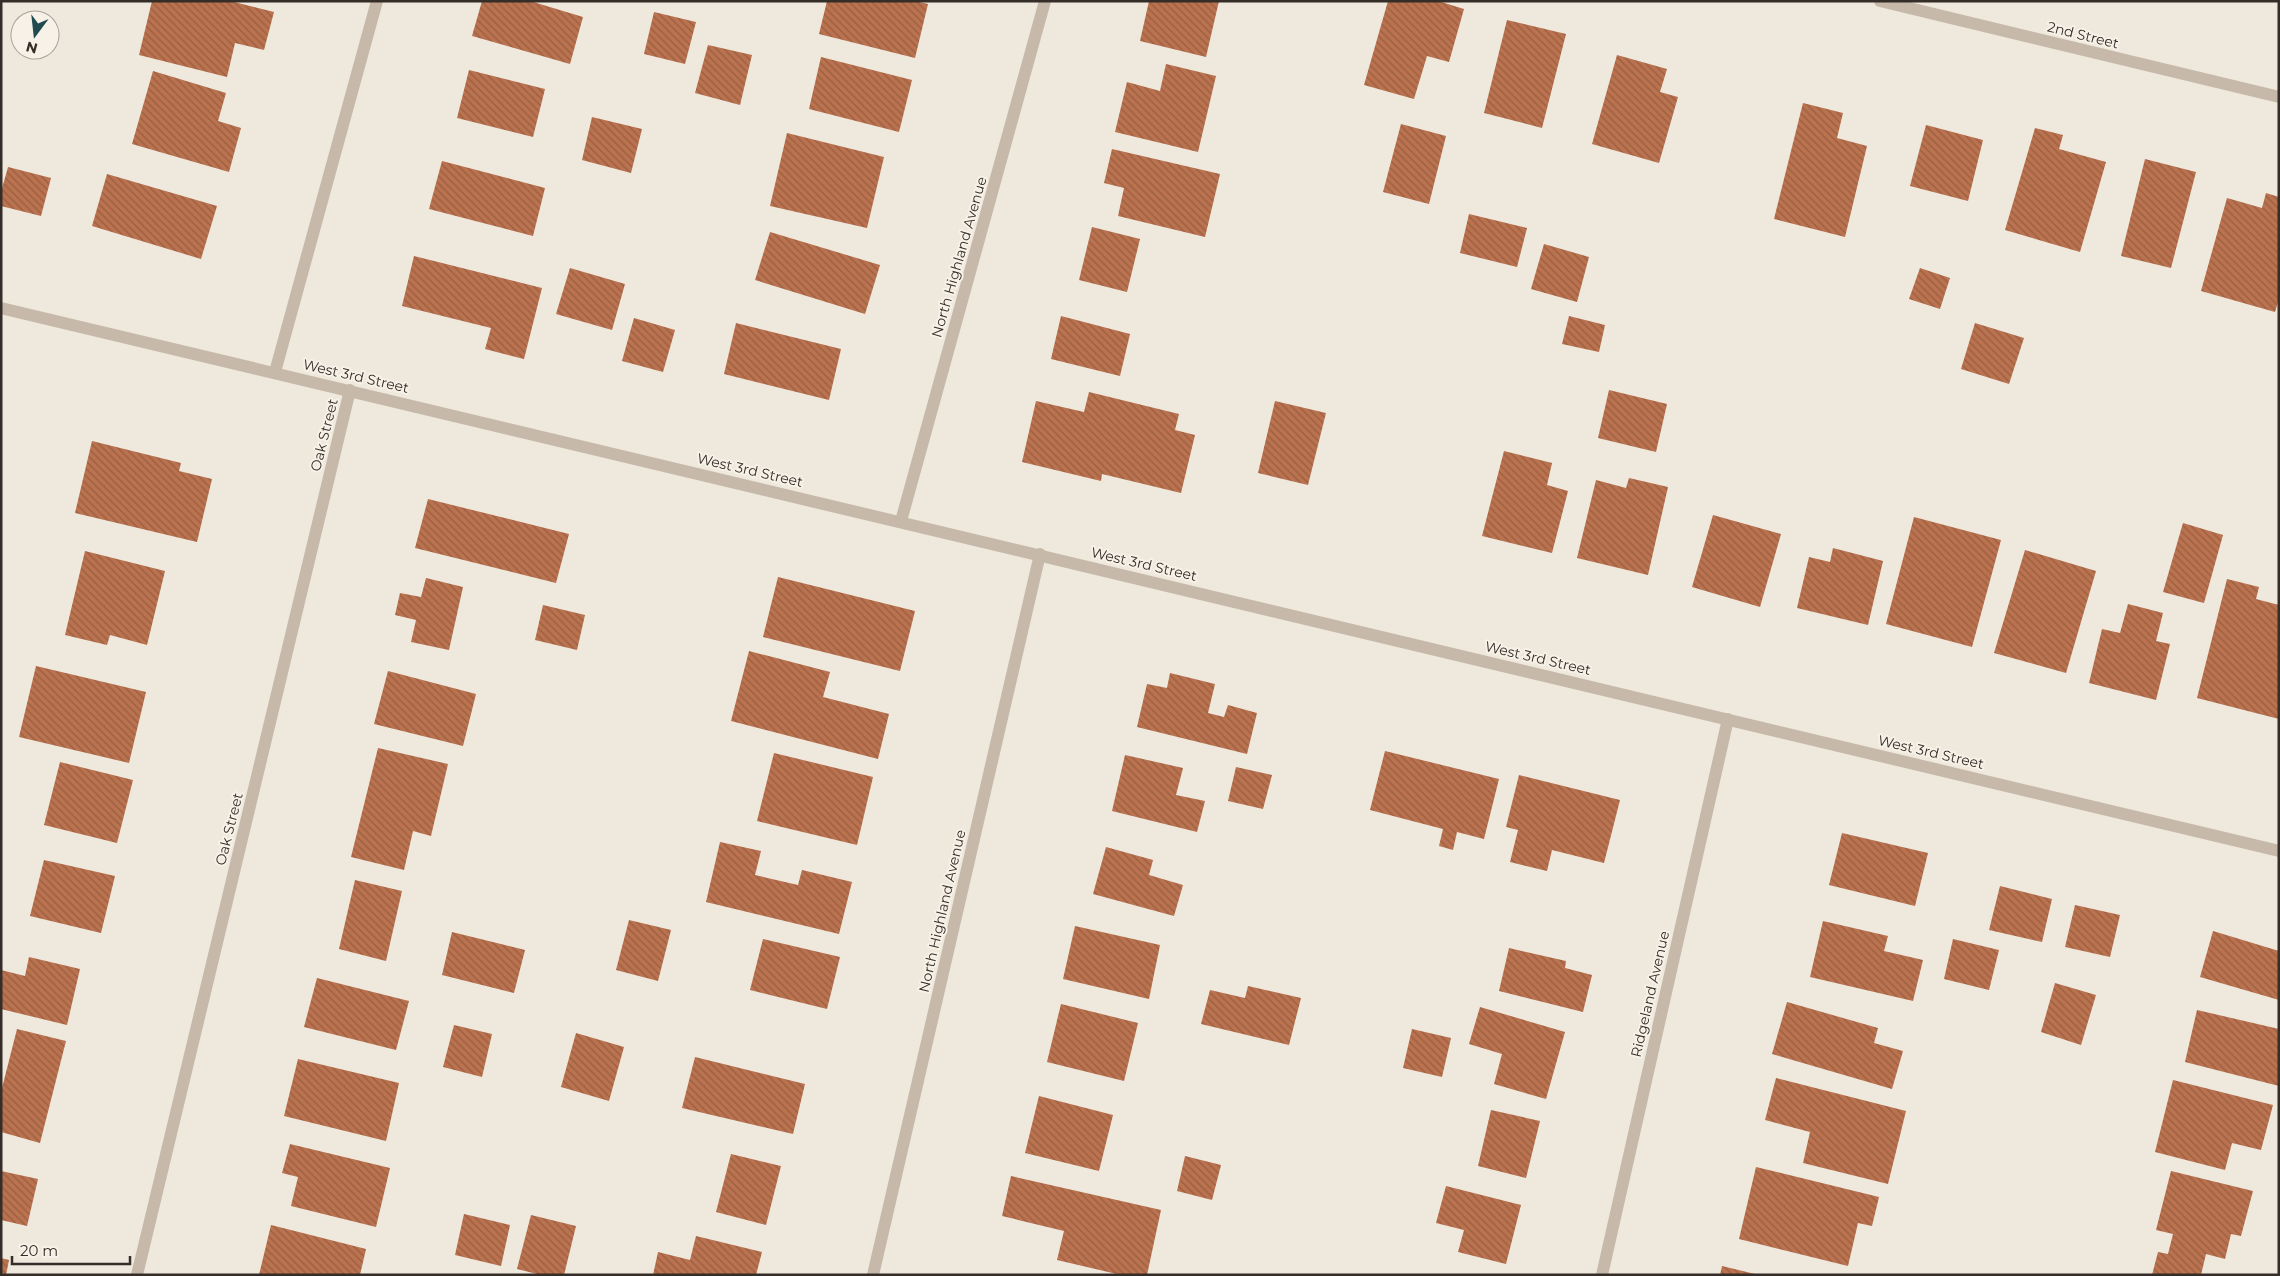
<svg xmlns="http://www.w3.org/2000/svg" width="2280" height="1276" font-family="Montserrat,sans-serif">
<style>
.building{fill:url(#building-back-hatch)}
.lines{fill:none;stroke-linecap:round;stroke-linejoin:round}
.minor{stroke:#c6b9a9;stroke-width:12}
.labels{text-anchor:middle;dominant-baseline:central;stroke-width:4;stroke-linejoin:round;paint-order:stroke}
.street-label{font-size:14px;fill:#342d28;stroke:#f7f1e7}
</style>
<defs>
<pattern id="building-back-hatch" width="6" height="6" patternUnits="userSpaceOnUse" patternTransform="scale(1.25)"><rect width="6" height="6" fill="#ba724f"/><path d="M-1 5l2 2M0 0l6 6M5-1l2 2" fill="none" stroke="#985e42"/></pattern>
</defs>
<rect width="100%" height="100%" fill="#efe8dc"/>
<g class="building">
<path d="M152 1H230L274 12 264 50 235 43 227 77 139 55Z"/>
<path d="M482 1H530L583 17 570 64 472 36Z"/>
<path d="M827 1H915L928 4 915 58 819 34Z"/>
<path d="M1149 1H1219L1206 57 1140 41Z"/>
<path d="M1388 1H1438L1464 9 1449 62 1427 56 1414 99 1364 85Z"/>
<path d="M654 12 696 22 685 64 644 54Z"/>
<path d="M1507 20 1566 34 1542 128 1484 113Z"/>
<path d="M708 45 752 55 740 105 695 93Z"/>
<path d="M1617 55 1667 69 1660 92 1678 97 1659 163 1592 144Z"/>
<path d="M821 57 912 80 899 132 809 109Z"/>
<path d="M1166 64 1216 76 1198 152 1115 132 1127 82 1160 91Z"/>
<path d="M469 70 545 89 533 137 457 118Z"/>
<path d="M153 71 226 93 218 121 241 128 229 172 132 144Z"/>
<path d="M1803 103 1843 113 1837 138 1867 146 1845 237 1774 219Z"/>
<path d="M592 117 642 129 631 173 582 160Z"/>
<path d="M1401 124 1446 136 1429 204 1383 192Z"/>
<path d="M1926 125 1983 140 1968 201 1910 186Z"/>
<path d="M2035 128 2063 135 2059 149 2106 162 2080 252 2005 230Z"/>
<path d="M787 133 884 157 867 228 770 206Z"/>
<path d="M1112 149 1220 174 1205 237 1118 216 1124 188 1104 183Z"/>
<path d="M2145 159 2196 172 2171 268 2121 256Z"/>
<path d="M442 161 545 188 533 236 429 209Z"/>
<path d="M8 167 51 178 41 216 1 206V192Z"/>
<path d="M107 174 217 206 201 259 92 226Z"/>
<path d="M2266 193 2279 197V299L2275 312 2201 291 2227 198 2262 208Z"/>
<path d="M1469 214 1527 228 1517 267 1460 253Z"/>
<path d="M1092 227 1140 239 1127 292 1079 280Z"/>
<path d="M770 232 880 265 865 314 755 280Z"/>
<path d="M1544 244 1589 257 1577 302 1531 289Z"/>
<path d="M414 256 542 288 524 359 485 349 491 328 402 306Z"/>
<path d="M570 268 625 284 612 330 556 314Z"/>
<path d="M1920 268 1950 278 1940 309 1909 299Z"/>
<path d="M1061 316 1130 334 1120 376 1051 359Z"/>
<path d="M1569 316 1605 325 1599 352 1562 344Z"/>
<path d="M634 318 675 330 663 372 622 361Z"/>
<path d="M736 323 841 349 829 400 724 374Z"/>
<path d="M1975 323 2024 338 2009 384 1961 369Z"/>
<path d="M1609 390 1667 404 1656 452 1598 438Z"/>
<path d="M1089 392 1179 414 1175 430 1195 435 1181 493 1102 474 1101 481 1022 462 1036 401 1084 412Z"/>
<path d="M1275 401 1326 413 1308 485 1258 473Z"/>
<path d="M92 441 181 463 179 471 212 479 197 542 75 513Z"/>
<path d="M1504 451 1552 463 1547 485 1568 491 1552 553 1482 536Z"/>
<path d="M1629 478 1668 487 1648 575 1577 558 1596 480 1626 488Z"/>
<path d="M428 499 569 534 556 583 415 548Z"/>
<path d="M1713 515 1781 534 1760 607 1692 587Z"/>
<path d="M1914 517 2001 540 1972 647 1886 624Z"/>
<path d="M2183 523 2223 535 2204 603 2163 592Z"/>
<path d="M1833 548 1883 561 1868 625 1797 608 1809 557 1830 562Z"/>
<path d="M2025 550 2096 571 2066 673 1994 653Z"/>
<path d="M85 551 165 571 147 645 110 635 107 645 65 635Z"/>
<path d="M778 577 915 611 900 671 763 637Z"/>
<path d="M426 578 463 587 449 650 411 642 416 620 395 615 400 593 421 597Z"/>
<path d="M2227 579 2259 587 2256 599 2279 605V719L2197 698Z"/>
<path d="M2128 604 2163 613 2156 641 2170 644 2156 700 2089 683 2102 629 2120 633Z"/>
<path d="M543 605 585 615 577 650 535 640Z"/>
<path d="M749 651 830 672 823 697 889 714 878 759 731 721Z"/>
<path d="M36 666 146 692 129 763 19 737Z"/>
<path d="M388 671 476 694 463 746 374 724Z"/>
<path d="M1170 673 1215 684 1208 713 1224 717 1228 705 1257 713 1247 754 1137 727 1147 684 1167 688Z"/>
<path d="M378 748 448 764 431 836 413 831 404 870 351 857Z"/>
<path d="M1385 751 1499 779 1484 839 1457 832 1453 850 1439 846 1443 829 1370 810Z"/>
<path d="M774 753 873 777 857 845 757 821Z"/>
<path d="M1125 755 1183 768 1176 795 1205 801 1197 832 1112 811Z"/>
<path d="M60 762 133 780 117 843 44 825Z"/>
<path d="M1236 767 1272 775 1263 809 1228 801Z"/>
<path d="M1519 775 1620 800 1604 863 1552 850 1547 871 1510 862 1518 830 1506 827Z"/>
<path d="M1842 833 1928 853 1915 906 1829 885Z"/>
<path d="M720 842 761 851 755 875 798 885 802 870 852 882 839 934 706 902Z"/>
<path d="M1106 847 1153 860 1149 875 1183 885 1174 916 1093 894Z"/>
<path d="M44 860 115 876 101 933 30 916Z"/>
<path d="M355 880 402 891 386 961 339 949Z"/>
<path d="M2000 886 2052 899 2042 942 1989 930Z"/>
<path d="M2075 905 2120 915 2110 957 2065 947Z"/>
<path d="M629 920 671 930 658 981 616 970Z"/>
<path d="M1823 921 1888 936 1884 951 1923 960 1913 1001 1810 977Z"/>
<path d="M1075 926 1160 945 1149 999 1063 979Z"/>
<path d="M2213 931 2279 951V1000L2200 977Z"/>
<path d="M452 932 525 950 514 993 442 975Z"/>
<path d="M763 939 840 957 827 1009 750 990Z"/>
<path d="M1953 939 1999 950 1989 990 1944 979Z"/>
<path d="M1509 948 1566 961 1565 968 1592 975 1583 1012 1499 991Z"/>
<path d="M29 957 80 969 67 1025 1 1009V970L25 976Z"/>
<path d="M317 978 409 1001 396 1050 304 1027Z"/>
<path d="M2055 983 2096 995 2081 1045 2041 1032Z"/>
<path d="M1248 986 1301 998 1289 1045 1201 1024 1210 990 1245 998Z"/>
<path d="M1787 1002 1878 1028 1874 1043 1903 1051 1892 1089 1772 1054Z"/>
<path d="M1061 1004 1138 1023 1124 1081 1047 1062Z"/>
<path d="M1480 1007 1565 1032 1546 1099 1494 1084 1502 1054 1469 1044Z"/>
<path d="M2197 1010 2279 1029V1086L2185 1062Z"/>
<path d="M454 1025 492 1034 482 1077 443 1067Z"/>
<path d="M17 1029 66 1041 40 1143 1 1132V1092Z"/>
<path d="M1412 1029 1451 1038 1442 1077 1403 1068Z"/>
<path d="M576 1033 624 1047 609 1101 561 1087Z"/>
<path d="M695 1057 805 1084 793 1134 682 1108Z"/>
<path d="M298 1059 399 1083 386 1141 284 1116Z"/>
<path d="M1776 1078 1906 1111 1888 1184 1803 1163 1810 1132 1765 1120Z"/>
<path d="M2173 1080 2273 1105 2261 1150 2232 1143 2225 1170 2155 1152Z"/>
<path d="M1039 1096 1113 1115 1099 1171 1025 1153Z"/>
<path d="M1491 1110 1540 1121 1526 1178 1478 1166Z"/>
<path d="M290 1144 390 1168 376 1227 291 1206 298 1177 282 1173Z"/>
<path d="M731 1154 781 1166 766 1225 716 1212Z"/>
<path d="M1185 1156 1221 1165 1212 1200 1177 1191Z"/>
<path d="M1756 1167 1879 1197 1872 1226 1858 1223 1848 1266 1739 1239Z"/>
<path d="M1 1171 38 1179 27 1226 1 1220Z"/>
<path d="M2171 1171 2253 1191 2241 1236 2231 1234 2225 1259 2206 1254 2201 1275H2152L2158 1252 2168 1254 2173 1234 2156 1230Z"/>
<path d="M1011 1176 1161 1210 1147 1275H1121L1057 1260 1064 1231 1002 1216Z"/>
<path d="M1446 1186 1521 1205 1506 1264 1458 1252 1464 1230 1436 1223Z"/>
<path d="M464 1214 510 1225 501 1266 455 1255Z"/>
<path d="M531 1215 576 1226 564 1275H541L517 1269Z"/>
<path d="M271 1225 366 1249 360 1275H259Z"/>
<path d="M696 1236 762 1252 756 1275H653L658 1252 690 1260Z"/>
<path d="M1 1258 9 1260 6 1275H1Z"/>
<path d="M1722 1266 1755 1274V1275H1720Z"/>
</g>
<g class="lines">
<g class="minor">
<path d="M1880 1 2279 97"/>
<path d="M1 308 2279 851"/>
<path d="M275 372 377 1"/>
<path d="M901 521 1045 1"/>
<path d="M137 1275 350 390"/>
<path d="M873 1275 1040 554"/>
<path d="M1602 1275 1728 719"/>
</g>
</g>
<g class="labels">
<g class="street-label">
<text transform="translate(2083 35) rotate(14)">2nd Street</text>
<text transform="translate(959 257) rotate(-74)">North Highland Avenue</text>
<text transform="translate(356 376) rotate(13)">West 3rd Street</text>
<text transform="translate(324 435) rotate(-76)">Oak Street</text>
<text transform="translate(750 470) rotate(13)">West 3rd Street</text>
<text transform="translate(1144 564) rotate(13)">West 3rd Street</text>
<text transform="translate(1538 658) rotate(13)">West 3rd Street</text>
<text transform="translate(1931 752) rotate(13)">West 3rd Street</text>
<text transform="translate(229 829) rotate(-76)">Oak Street</text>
<text transform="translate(942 911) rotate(-77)">North Highland Avenue</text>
<text transform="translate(1650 994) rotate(-77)">Ridgeland Avenue</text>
</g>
</g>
<rect width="2280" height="1276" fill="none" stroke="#342d28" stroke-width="5"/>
<g transform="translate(35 35) rotate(195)"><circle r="24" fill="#f7f1e7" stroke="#a9a39b"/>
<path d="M0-4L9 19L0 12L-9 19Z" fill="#214a51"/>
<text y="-8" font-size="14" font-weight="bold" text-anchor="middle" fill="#342d28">N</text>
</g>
<path d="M12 1256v8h118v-8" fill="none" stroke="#342d28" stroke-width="2.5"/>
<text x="20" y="1256" font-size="15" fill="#342d28" stroke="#f7f1e7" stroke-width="4" paint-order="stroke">20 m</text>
</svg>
